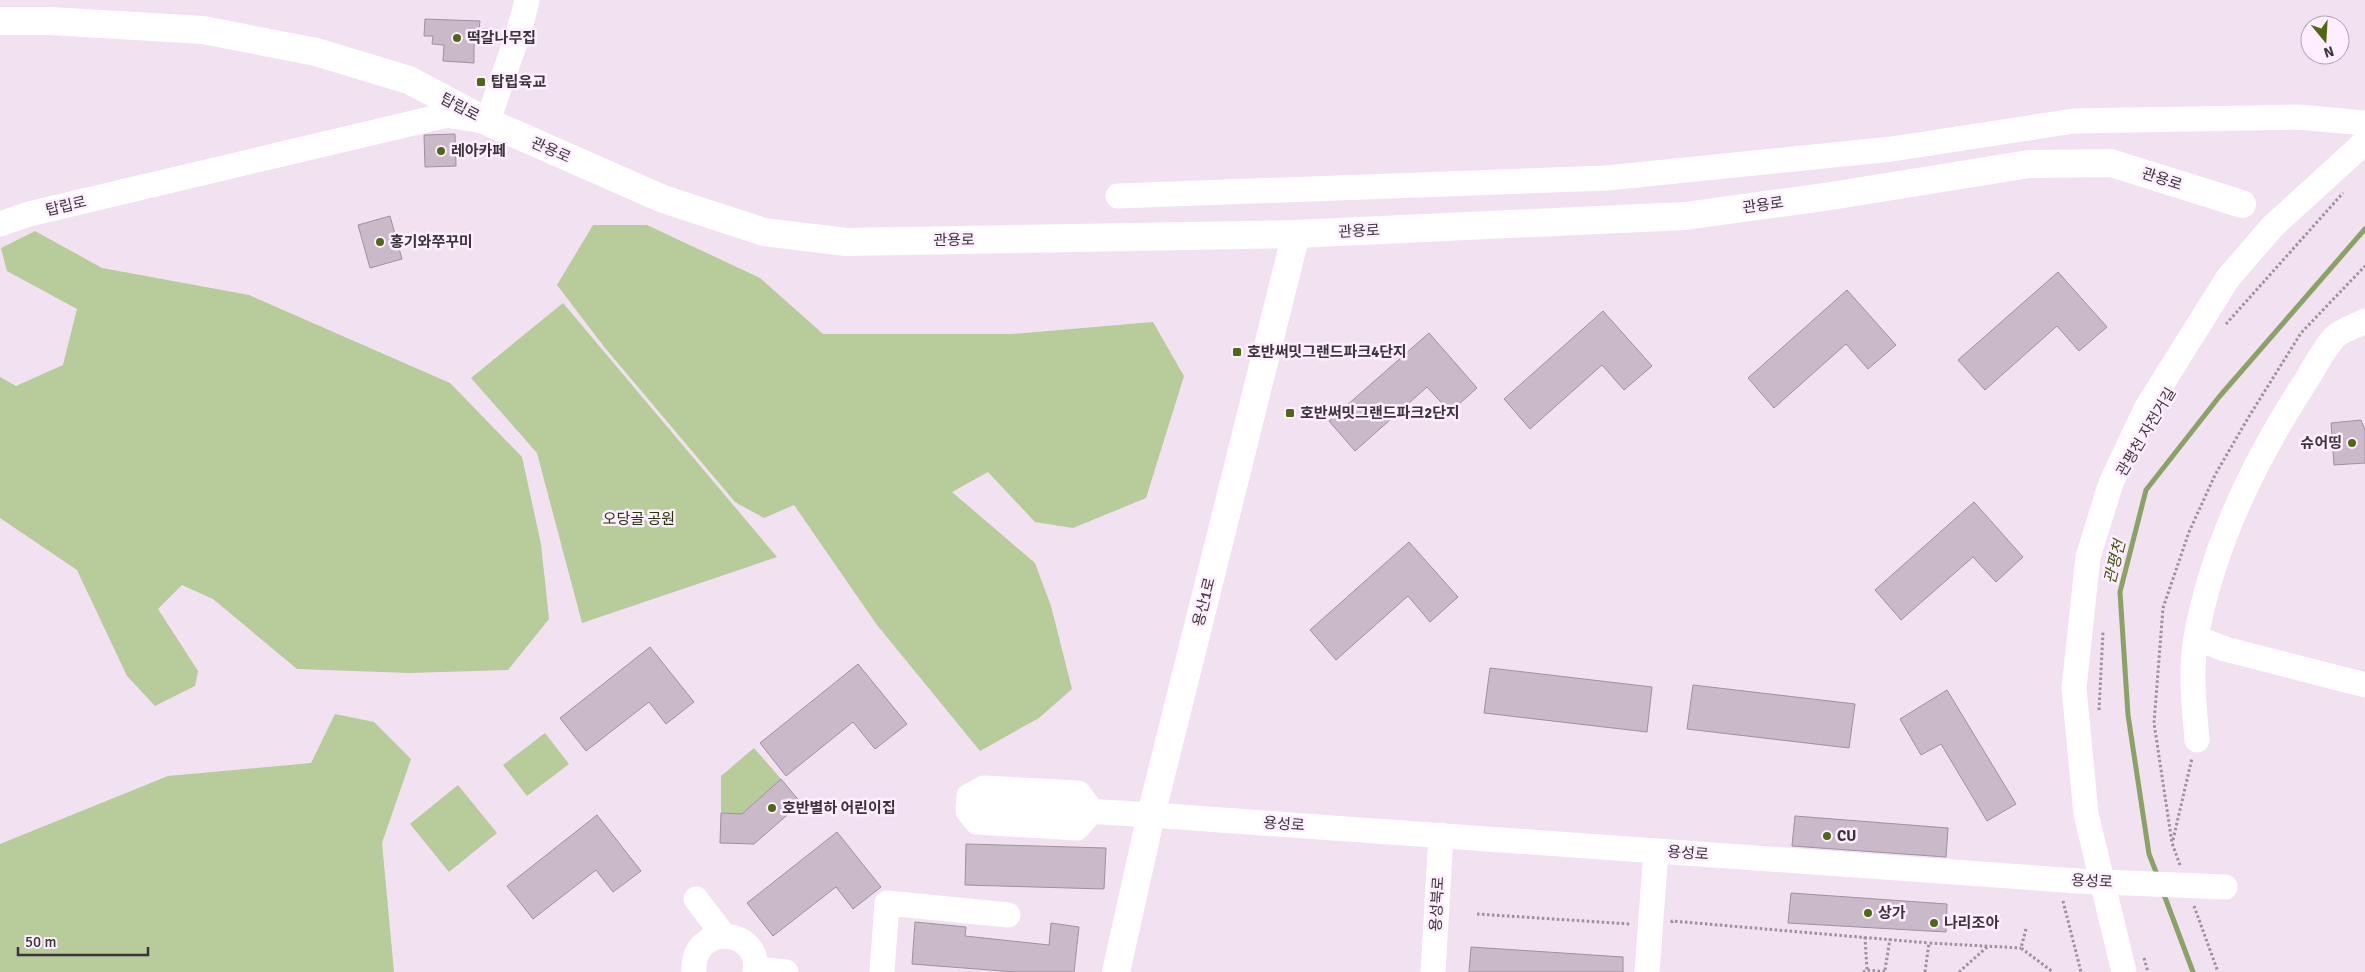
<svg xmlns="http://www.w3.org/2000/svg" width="2365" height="972" font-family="Signika,'Noto Sans KR',sans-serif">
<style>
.green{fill:#b7cb9b}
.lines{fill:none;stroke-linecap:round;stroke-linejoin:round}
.stream{stroke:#8ba266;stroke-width:5}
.building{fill:#c9b9c9;stroke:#9f91a0}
.path{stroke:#9c919c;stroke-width:3;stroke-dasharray:2.5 2.5;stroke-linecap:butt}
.minor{stroke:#fff;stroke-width:25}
.major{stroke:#fff;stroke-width:28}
.poi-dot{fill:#4e6818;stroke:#feeeff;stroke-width:2}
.labels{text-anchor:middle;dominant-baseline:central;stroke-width:5;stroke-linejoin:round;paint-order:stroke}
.poi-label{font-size:15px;font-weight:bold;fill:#3b353b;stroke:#feeeff;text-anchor:start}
.street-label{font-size:15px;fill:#3b353b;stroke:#feeeff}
.park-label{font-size:15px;fill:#273608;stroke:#feeeff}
.water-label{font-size:16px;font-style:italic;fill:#415615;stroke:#feeeff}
</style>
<rect width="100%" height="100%" fill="#f1e1f1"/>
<g class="green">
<path d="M593 225H647L760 278 823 334H1012L1153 322 1184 376 1146 498 1073 528 1035 522 988 472 952 492 1035 563 1051 606 1072 689 1039 718 980 751 877 625 794 505 764 518 735 502 605 348 557 285Z"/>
<path d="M35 231 102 268 249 295 450 383 522 457 541 544 549 619 508 670 409 673 297 669 213 599 182 585 158 609 198 671 195 686 155 706 127 676 77 570 0 518V377L16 386 63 365 77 309 7 271 1 248Z"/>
<path d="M563 303 777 557 582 623 537 453 471 378Z"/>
<path d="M335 714 374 722 411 759 382 843 394 972H0V844L168 776 311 763Z"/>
<path d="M545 733 569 764 527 796 503 765Z"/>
<path d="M754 748 781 779 742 814 721 813V776Z"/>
<path d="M458 785 497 833 449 872 410 824Z"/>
</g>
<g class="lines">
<g class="stream">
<path d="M2158 877 2149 854 2128 715 2120 592 2146 490 2219 397 2365 229"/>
<path d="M2163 892 2193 972"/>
</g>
</g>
<g class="building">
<path d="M425 19 480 21 479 29H488V45H474V63L443 61 444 45 432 44 433 36H424Z"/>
<path d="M455 134 456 166 425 167 424 135Z"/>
<path d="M390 216 402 259 370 268 358 225Z"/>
<path d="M2058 272 2107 327 2079 351 2057 326 1985 390 1958 360Z"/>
<path d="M1847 290 1896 345 1868 369 1846 344 1774 408 1748 378Z"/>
<path d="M1603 311 1652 366 1624 390 1602 365 1530 429 1504 399Z"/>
<path d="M1429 333 1477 388 1450 412 1427 387 1355 451 1329 421Z"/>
<path d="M2361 420 2365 430V463L2334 465 2331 423Z"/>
<path d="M1974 502 2023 557 1996 582 1973 557 1901 620 1875 590Z"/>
<path d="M1409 542 1458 597 1430 622 1408 596 1336 660 1310 630Z"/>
<path d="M650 647 694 702 666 724 649 702 586 751 560 718Z"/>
<path d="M858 664 907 724 875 749 853 722 786 776 760 743Z"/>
<path d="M1490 668 1652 687 1647 732 1484 713Z"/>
<path d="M1693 685 1855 704 1849 748 1687 729Z"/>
<path d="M1947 690 2016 804 1987 821 1941 744 1921 755 1900 719Z"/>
<path d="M781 779 801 803 754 844 720 843 721 813 742 814Z"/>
<path d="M597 815 641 871 613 892 596 870 533 919 507 886Z"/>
<path d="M1795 816 1948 828 1946 857 1792 846Z"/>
<path d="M837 832 881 887 853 909 836 887 773 936 747 903Z"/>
<path d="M966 844 1106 848 1104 889 965 885Z"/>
<path d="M1791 893 1947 904 1946 932 1788 923Z"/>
<path d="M915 922 966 927 965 936 1049 945 1051 923 1079 927 1074 972H1016L912 964Z"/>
<path d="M1471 947 1623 957V972H1469Z"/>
</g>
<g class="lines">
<g class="path">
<path d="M2226 324 2343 193"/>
<path d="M2099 710 2103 632"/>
<path d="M2173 840 2192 758"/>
<path d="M2180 865 2172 843 2154 723 2163 608 2189 532 2215 475 2248 418 2301 333 2365 266"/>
<path d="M2063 901 2081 972"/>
<path d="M2194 906 2218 972"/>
<path d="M1477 914 1630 924"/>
<path d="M1672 923V921L1929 943"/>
<path d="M2026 929 2021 948 2053 972"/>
<path d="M1865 937 1867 970"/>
<path d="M2144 958 2148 972"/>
<path d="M1885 970 1890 939"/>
<path d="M1863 972 1867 970 1887 972"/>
<path d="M1925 972 1929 943 2021 948"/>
<path d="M1959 972 1987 947"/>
</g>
<g class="minor">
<path d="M1118 196 1607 178 1892 149 2074 121 2299 117 2365 123"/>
<path d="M0 224 29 214 447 115 488 122C500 81 518 42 527 0"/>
<path d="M2196 638 2225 649 2365 685"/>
<path d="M2197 740C2194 705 2190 672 2196 638 2212 547 2254 461 2304 384 2314 369 2322 350 2335 337 2341 330 2356 326 2365 321"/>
<path d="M984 788 1078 793 1092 811 1077 828 977 822 968 811 969 796Z"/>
<path d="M987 805 1151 815 2079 881 2225 887"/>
<path d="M696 899 724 936"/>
<path d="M756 969 786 972"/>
<path d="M694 972C691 922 762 927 755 972"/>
<path d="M882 972 887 903 1008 915"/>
<path d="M1433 972 1441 835"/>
<path d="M1647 972 1656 851"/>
<path d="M2124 972 2086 814 2074 688 2088 557 2111 483 2146 409 2228 278 2273 226 2365 142"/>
</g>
<g class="major">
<path d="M0 21H50L203 30 316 52 409 80 488 122 663 199 764 232 846 242 1296 234 1685 216 1831 196 2029 164 2111 163 2242 204"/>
<path d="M1116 972 1151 815 1296 234"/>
</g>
</g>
<g class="poi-dot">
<circle cx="457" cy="38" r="5"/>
<rect x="476" y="77" width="10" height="10" rx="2.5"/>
<circle cx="441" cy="151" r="5"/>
<circle cx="380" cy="242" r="5"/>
<rect x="1232" y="347" width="10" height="10" rx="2.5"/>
<rect x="1285" y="408" width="10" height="10" rx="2.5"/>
<circle cx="2352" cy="443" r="5"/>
<circle cx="772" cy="808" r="5"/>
<circle cx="1827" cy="836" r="5"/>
<circle cx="1868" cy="913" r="5"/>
<circle cx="1934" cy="923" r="5"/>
</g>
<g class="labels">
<g class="poi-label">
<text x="467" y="38">떡갈나무집</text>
<text x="491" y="82">탑립육교</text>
<text x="451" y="151">레아카페</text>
<text x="390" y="242">홍기와쭈꾸미</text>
<text x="1247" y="352">호반써밋그랜드파크4단지</text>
<text x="1300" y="413">호반써밋그랜드파크2단지</text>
<text x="2342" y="443" text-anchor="end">슈어띵</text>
<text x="782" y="808">호반별하 어린이집</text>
<text x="1837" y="836">CU</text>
<text x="1878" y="913">상가</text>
<text x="1944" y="923">나리조아</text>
</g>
<g class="street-label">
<text transform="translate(460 107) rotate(28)">탑립로</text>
<text transform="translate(551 150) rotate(24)">관용로</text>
<text transform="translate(2162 179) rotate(18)">관용로</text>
<text transform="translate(1763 205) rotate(-8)">관용로</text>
<text transform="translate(66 206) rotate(-13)">탑립로</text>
<text transform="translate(1359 231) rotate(-3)">관용로</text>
<text transform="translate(954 240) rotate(-1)">관용로</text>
<text transform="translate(2146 432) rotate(-59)">관평천 자전거길</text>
<text transform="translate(1204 602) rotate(-76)">용산1로</text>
<text transform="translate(1284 824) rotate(4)">용성로</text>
<text transform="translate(1688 853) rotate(4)">용성로</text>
<text transform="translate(2092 881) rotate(3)">용성로</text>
<text transform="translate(1437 904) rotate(-87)">용성북로</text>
</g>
<g class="park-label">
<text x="639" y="519">오당골 공원</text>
</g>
<g class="water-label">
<text transform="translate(2115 562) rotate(-76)">관평천</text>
</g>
</g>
<g transform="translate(2325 40) rotate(162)"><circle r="24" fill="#feeeff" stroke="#b0a4b1"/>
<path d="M0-4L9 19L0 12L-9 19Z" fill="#4e6818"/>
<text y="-8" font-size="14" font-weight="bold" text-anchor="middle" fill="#3b353b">N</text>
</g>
<path d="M18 947v8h130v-8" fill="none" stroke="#3b353b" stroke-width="2.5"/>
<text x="25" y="947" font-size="15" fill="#3b353b" stroke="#feeeff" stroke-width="4" paint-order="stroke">50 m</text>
</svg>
